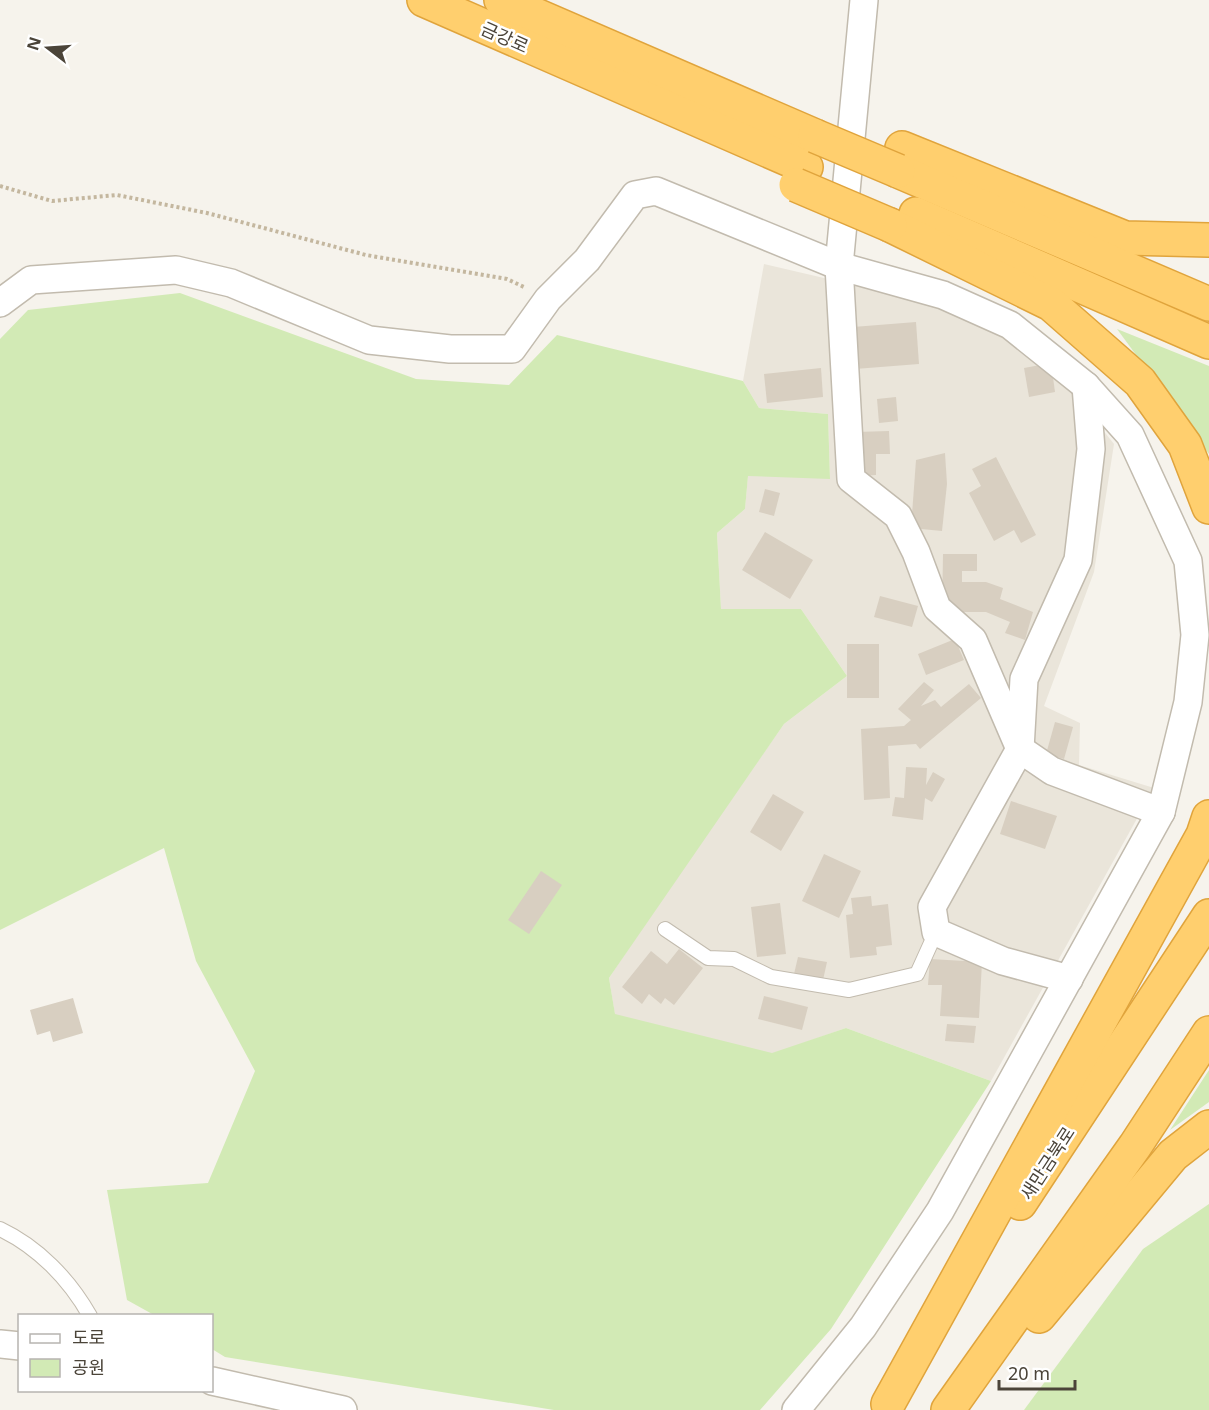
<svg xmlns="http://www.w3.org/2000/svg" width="1209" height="1410" font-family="'Noto Sans','Noto Sans KR',sans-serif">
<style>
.residential{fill:#eae5da}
.green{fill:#d2eab5}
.building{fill:#d8cfc1}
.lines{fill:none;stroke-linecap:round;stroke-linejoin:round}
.lane-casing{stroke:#c2bbae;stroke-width:16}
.street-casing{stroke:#c2bbae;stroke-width:30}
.highway-casing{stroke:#e0a43c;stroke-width:36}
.path{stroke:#c4b79f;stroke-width:4;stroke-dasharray:3 3;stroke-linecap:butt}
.lane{stroke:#fff;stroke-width:14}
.street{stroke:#fff;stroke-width:27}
.highway{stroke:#ffcf6e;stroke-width:33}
.highway-bridge-casing{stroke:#e0a43c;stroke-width:36;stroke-linecap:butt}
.highway-bridge{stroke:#ffcf6e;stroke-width:33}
.labels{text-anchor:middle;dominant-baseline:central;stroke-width:5;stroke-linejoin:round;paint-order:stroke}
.street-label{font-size:18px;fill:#4b4439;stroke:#fff}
</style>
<rect width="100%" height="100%" fill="#f6f3ec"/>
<path class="residential" d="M764 264 948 307 1026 349 1074 394 1114 444 1094 572 1044 706 1080 723 1079 765 1154 788 991 1081 846 1028 772 1054 615 1015 609 978 668 890 784 724 847 676 801 609 721 610 717 533 745 509 748 475 830 478 828 414 759 408 743 381Z"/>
<g class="green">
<path d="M180 293 416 379 509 385 557 335 743 381 759 408 828 414 830 479 748 476 745 509 717 533 721 609H801L847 676 784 724 609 978 615 1014 772 1053 846 1028 991 1081 831 1329 760 1410H554L225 1357 212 1349V1316L154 1315 127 1300 107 1190 208 1183 255 1071 196 961 164 848 0 930V339L28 310Z"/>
<path d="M1117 329 1209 366V454Z"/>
<path d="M1209 1070V1102L1170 1130Z"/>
<path d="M1209 1204V1410H1024L1143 1249Z"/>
</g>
<g class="building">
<path d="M916 322 919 364 855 369 853 327Z"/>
<path d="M1051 363 1055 392 1029 397 1024 368Z"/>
<path d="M821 368 823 397 767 403 764 374Z"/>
<path d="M896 397 898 421 879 423 877 399Z"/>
<path d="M889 431 890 454H876V475L857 476 856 432Z"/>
<path d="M945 453 947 484 942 531 911 528 916 460Z"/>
<path d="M996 457 1036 535 1021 543 1014 530 994 541 969 493 981 486 972 469Z"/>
<path d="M765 489 780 493 774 516 759 512Z"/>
<path d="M765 532 813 560 790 599 742 570Z"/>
<path d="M943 554H977V571H962V582H986L1003 588 1000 599 1033 612 1025 640 1005 633 1010 622 986 612H942Z"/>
<path d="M880 596 918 606 912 627 874 617Z"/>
<path d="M955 639 964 660 926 675 918 654Z"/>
<rect x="847" y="644" width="32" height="54"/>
<path d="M924 682 934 690 921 706 935 700 941 707 969 684 981 698 920 749 916 744 888 746 890 798 864 800 861 729 904 726 911 720 898 709Z"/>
<path d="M1055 722 1073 727 1064 759 1046 754Z"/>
<path d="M906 767 927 768 926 785 933 772 945 779 932 802 925 798 923 820 892 816 895 797 904 798Z"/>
<path d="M773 794 804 812 781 851 750 832Z"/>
<path d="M1011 801 1057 816 1045 849 1000 834Z"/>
<path d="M824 854 861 871 839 918 802 901Z"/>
<path d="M541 871 562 885 529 934 508 920Z"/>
<path d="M871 896 872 906 888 904 892 945 876 947 877 955 850 958 846 915 853 914 851 898Z"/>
<path d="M780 903 786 954 757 957 751 907Z"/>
<path d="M679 949 703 968 674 1005 665 998 661 1004 649 994 642 1004 622 987 651 951 667 964Z"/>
<path d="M798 957 827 962 823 980 794 974Z"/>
<path d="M930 959 982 962 979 1018 940 1016 942 985H928Z"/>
<path d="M764 996 808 1007 802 1030 758 1019Z"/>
<path d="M73 998 83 1033 53 1042 50 1031 37 1035 30 1010Z"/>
<path d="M947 1024 976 1026 974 1043 945 1041Z"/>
</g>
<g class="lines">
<g class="lane-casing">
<g id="lane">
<path d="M665 929 708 958 734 959 771 977 849 990 917 974 936 932"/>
<path d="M0 1229C38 1247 69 1279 90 1316"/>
</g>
</g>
<g class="street-casing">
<g id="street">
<path d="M864 0 839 266 851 479 898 516 916 552 937 608 973 640 1020 749 1052 771 1161 812"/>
<path d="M0 303 31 280 176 270 231 283 369 340 450 349H512L548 299 587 260 635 195 656 191 839 266 943 295 1010 325 1086 386 1130 435 1188 561 1195 635 1188 702 1161 812 940 1211 863 1327 796 1410"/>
<path d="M1069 979 1003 961 936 932 932 907 1020 749 1024 679 1078 560 1091 449 1086 386"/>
<path d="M0 1344 20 1346"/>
<path d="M212 1381 343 1410"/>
</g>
</g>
<g class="highway-casing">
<g id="highway">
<path d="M424 0 806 167"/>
<path d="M501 0 815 136"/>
<path d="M902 148 1125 238 1209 240"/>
<path d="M898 171 1209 304"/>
<path d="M916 214 1209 342"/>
<path d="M890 225 1051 304 1140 382 1185 445 1209 507"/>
<path d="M1020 1203 1209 916"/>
<path d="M1039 1316 1173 1155 1209 1127"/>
<path d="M888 1404 1203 835 1209 817"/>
<path d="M948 1410 1135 1146 1209 1033"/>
</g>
</g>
<path class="path" d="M0 186 52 201 117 195 207 213 366 255 507 279 526 288"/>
<use href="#lane" class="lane"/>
<use href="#street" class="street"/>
<use href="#highway" class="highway"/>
<g class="highway-bridge-casing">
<g id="highway-bridge">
<path d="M815 136 898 171"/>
<path d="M796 185 890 225"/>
</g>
</g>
<use href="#highway-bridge" class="highway-bridge"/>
</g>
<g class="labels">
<g class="street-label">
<text transform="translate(505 37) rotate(24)">금강로</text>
<text transform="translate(1047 1163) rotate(-57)">새만금북로</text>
</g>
</g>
<rect x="18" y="1314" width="195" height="78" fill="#ffffff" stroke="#b7b4b0" stroke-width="1.5"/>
<rect x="30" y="1334" width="30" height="9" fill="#ffffff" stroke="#b7b4b0" stroke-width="1.5"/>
<text x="72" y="1344" font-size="18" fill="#4b4439">도로</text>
<rect x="30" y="1359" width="30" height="18" fill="#d2eab5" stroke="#b7b4b0" stroke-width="1.5"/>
<text x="72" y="1374" font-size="18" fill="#4b4439">공원</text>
<g transform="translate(48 48) rotate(287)" stroke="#ffffff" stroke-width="4.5" paint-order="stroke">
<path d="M0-4.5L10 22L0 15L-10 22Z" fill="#4b4439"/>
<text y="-9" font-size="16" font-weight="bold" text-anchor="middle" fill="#4b4439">N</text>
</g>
<path d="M999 1380v9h76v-9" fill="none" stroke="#4b4439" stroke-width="3"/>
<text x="1008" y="1380" font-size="18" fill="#4b4439" stroke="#ffffff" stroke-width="4.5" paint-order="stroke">20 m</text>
</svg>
